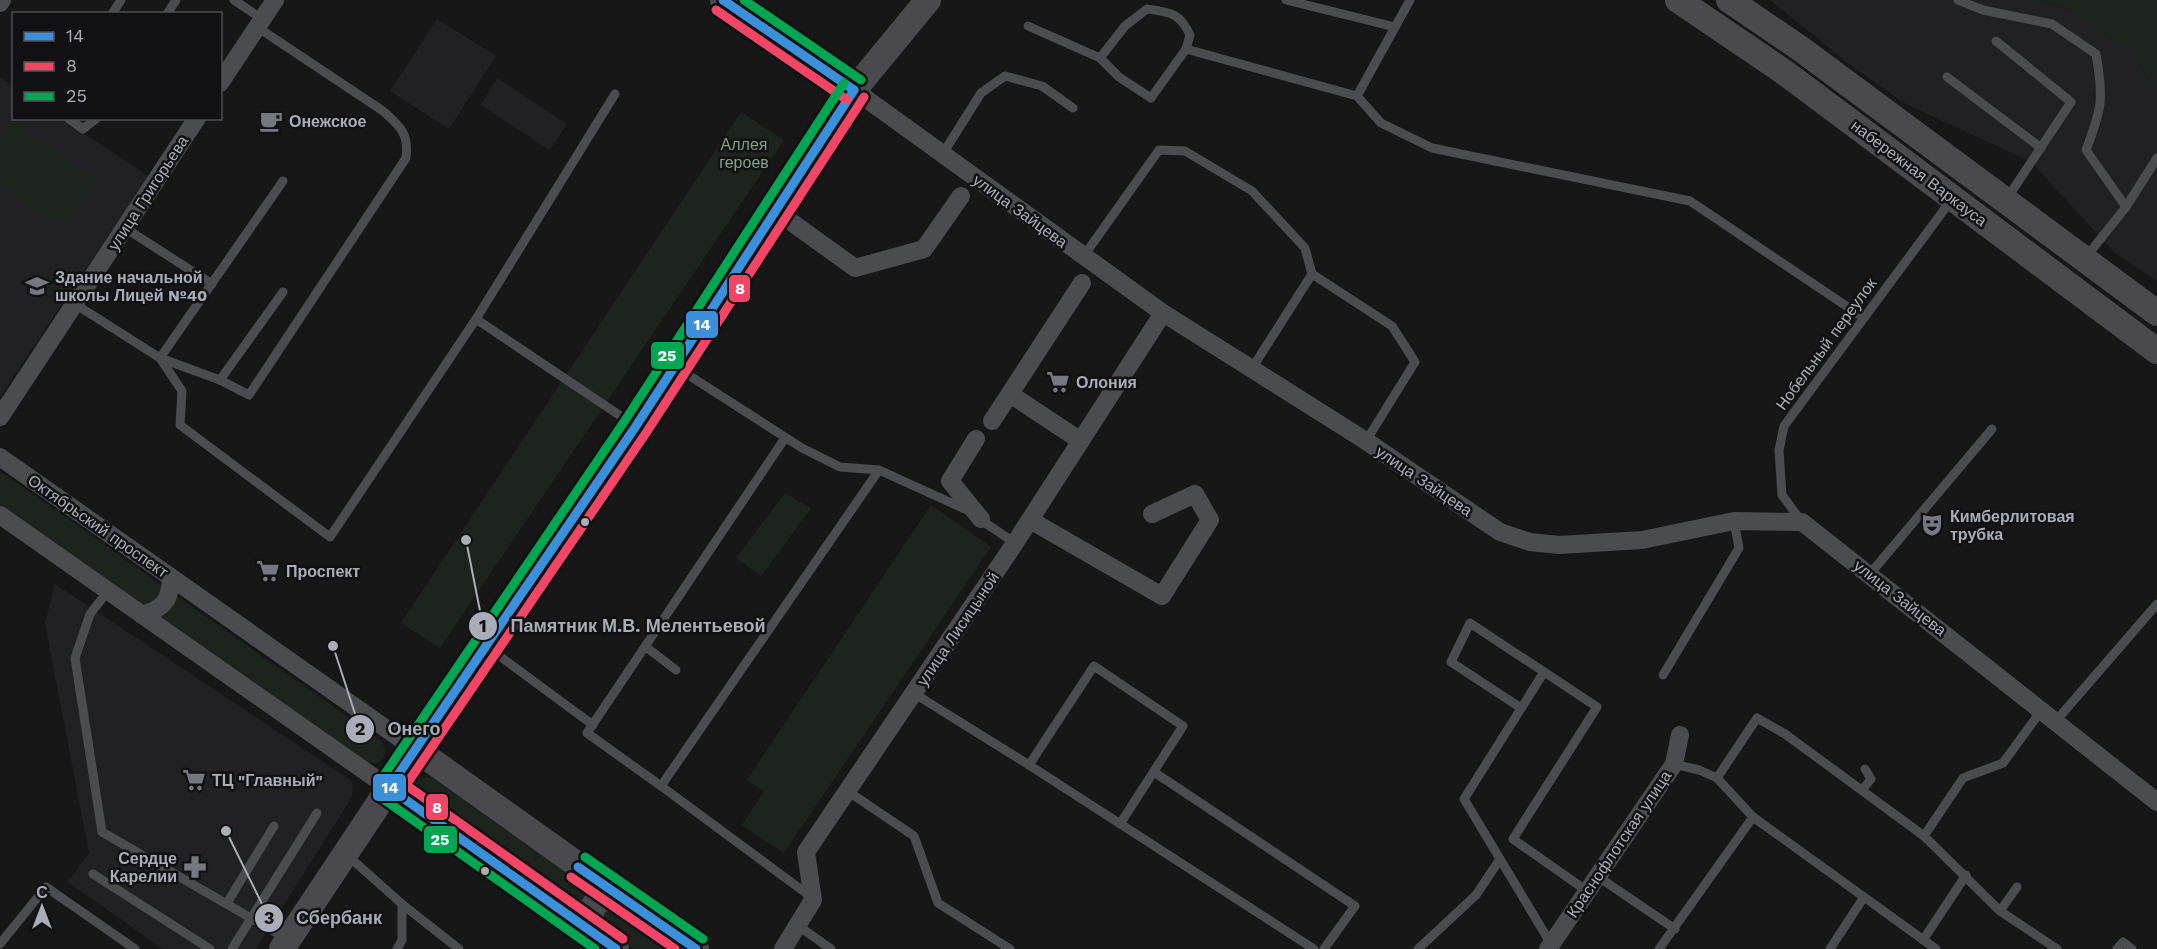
<svg xmlns="http://www.w3.org/2000/svg" width="2157" height="949" font-family="'Work Sans',sans-serif">
<style>
.built{fill:#212123}
.green{fill:#1d241e}
.lines{fill:none;stroke-linecap:round;stroke-linejoin:round}
.lane{stroke:#4b4c50;stroke-width:9}
.street{stroke:#4b4c50;stroke-width:18}
.secondary{stroke:#4a4a4e;stroke-width:26}
.bus-1-casing{stroke:#111113;stroke-width:14}
.bus-2-casing{stroke:#111113;stroke-width:14}
.bus-3-casing{stroke:#111113;stroke-width:14}
.bus-1{stroke:#3a90db;stroke-width:9}
.bus-2{stroke:#f34667;stroke-width:9}
.bus-3{stroke:#00a651;stroke-width:9}
.bus-dot{fill:#a8adb8;stroke:#111113;stroke-width:2}
.labels{text-anchor:middle;dominant-baseline:central;stroke-width:5;stroke-linejoin:round;paint-order:stroke}
.poi-label{font-size:16px;font-weight:bold;fill:#a8adb8;stroke:#111113;text-anchor:start}
.park-label{font-size:16px;fill:#7fa381;stroke:#111113}
.street-label{font-size:16px;fill:#a8adb8;stroke:#111113}
.leader{fill:none;stroke:#a8adb8;stroke-width:2}
.callout-dot{fill:#a8adb8;stroke:#111113;stroke-width:2}
.mark-label{font-size:18px;text-anchor:middle;font-weight:bold;fill:#111}
.callout-label{font-size:18px;text-anchor:middle;font-weight:bold;fill:#a8adb8;stroke:#111113;stroke-width:5;stroke-linejoin:round;paint-order:stroke}
.line-badge{stroke:#111113;stroke-width:2}
.badge-label{font-size:16px;text-anchor:middle;font-weight:bold;fill:#fff}
</style>
<rect width="100%" height="100%" fill="#171717"/>
<g class="built">
<path d="M1770 0H2036L2070 9 2132 53 2152 85 2157 82V281L2114 252 2031 162 1904 103 1845 61Z"/>
<path d="M437 19 496 56 449 129 390 91Z"/>
<path d="M0 77 13 86 14 118 62 119 148 176 0 397Z"/>
<path d="M497 78 567 124 550 150 481 105Z"/>
<path d="M55 584 353 782 352 797 256 949H163L68 882 89 853 45 624Z"/>
</g>
<g class="green">
<path d="M2036 0H2157V82L2152 85 2132 53 2070 9Z"/>
<path d="M741 112 784 140 440 648 401 623Z"/>
<path d="M11 119 97 179 63 228 0 185V135Z"/>
<path d="M0 471 382 741 386 752 380 762 365 764 0 506Z"/>
<path d="M785 493 811 508 761 576 736 558Z"/>
<path d="M931 505 991 547 784 853 742 825 764 791 747 780Z"/>
<path d="M419 777 432 778 675 949H633L416 796 415 784Z"/>
</g>
<g class="lines">
<g class="lane">
<path d="M234 0 262 19"/>
<path d="M1286 0 1395 27"/>
<path d="M1958 0 1983 10 2052 24 2096 54C2104 99 2102 108 2086 150L2126 207"/>
<path d="M112 14 121 0"/>
<path d="M167 14 176 0"/>
<path d="M1028 26 1100 58"/>
<path d="M257 27 383 111C401 127 409 134 406 158L249 395 220 380 160 358 283 181"/>
<path d="M1996 41 2071 102 2006 200"/>
<path d="M1186 49 1151 98 1119 77 1100 58 1125 26 1147 9C1170 12 1180 13 1190 35L1186 49 1357 96 1381 123 1432 148 1690 201 1864 318"/>
<path d="M1947 77 2041 148"/>
<path d="M1357 96 1410 0"/>
<path d="M68 118 83 129 97 118"/>
<path d="M942 155 981 93 1005 76 1042 86 1073 108"/>
<path d="M125 228 212 284"/>
<path d="M1083 257 1159 150 1185 151 1252 191 1305 248 1312 274 1251 370"/>
<path d="M2086 257 2126 207 2157 158"/>
<path d="M1312 274 1392 326 1415 362 1366 441"/>
<path d="M75 304 160 358 182 391 180 425 330 537 476 319 634 425"/>
<path d="M476 319 615 94"/>
<path d="M676 367 802 448 840 467 879 470 661 786 810 896"/>
<path d="M220 380 283 292"/>
<path d="M879 470 967 510"/>
<path d="M978 518 1015 543"/>
<path d="M1802 522 1782 495 1779 450 1784 426 1952 199"/>
<path d="M1869 575 1992 429"/>
<path d="M108 591 90 614 75 658 102 832 287 939"/>
<path d="M486 646 593 725"/>
<path d="M646 647 676 670"/>
<path d="M1544 672 1464 799 1551 944"/>
<path d="M1663 675 1739 548 1734 521"/>
<path d="M915 694 1029 765 1094 666 1183 726 1120 824"/>
<path d="M1521 708 1451 662 1470 623 1597 707 1513 839 1587 891"/>
<path d="M2041 711 2003 763 1963 778 1924 836 2000 911 2057 949"/>
<path d="M2055 722 2157 604"/>
<path d="M1674 764 1699 770 1717 778 1753 817 1936 949"/>
<path d="M1029 765 1314 949"/>
<path d="M1154 772 1355 906 1324 949"/>
<path d="M1717 778 1757 718 1785 734 1924 836"/>
<path d="M661 786 587 733 785 438"/>
<path d="M1862 790 1871 779 1865 769"/>
<path d="M849 792 914 836 938 903 1010 949"/>
<path d="M347 855 402 904 459 949"/>
<path d="M93 874 210 949"/>
<path d="M1597 876 1675 929"/>
<path d="M227 903 274 826"/>
<path d="M2000 911 2017 887"/>
<path d="M797 925 831 949"/>
<path d="M1923 940 1966 875"/>
<path d="M0 944 46 887 135 949"/>
<path d="M232 949 317 813"/>
<path d="M397 949 402 940V904"/>
<path d="M1418 949 1476 895 1500 859"/>
<path d="M1659 949 1753 817"/>
<path d="M1830 949 1864 897"/>
<path d="M2117 949 2123 942 2132 949"/>
</g>
<g class="street">
<path d="M0 3 2 0"/>
<path d="M220 83 275 0"/>
<path d="M854 90 1163 313 1366 441 1500 532 1530 542 1559 545 1642 540 1734 521 1802 522 2157 802"/>
<path d="M776 211 855 268 924 249 961 196"/>
<path d="M1010 394 1081 441"/>
<path d="M0 417 197 118"/>
<path d="M992 421 1082 283"/>
<path d="M976 439 950 481 981 519"/>
<path d="M0 457 415 749"/>
<path d="M0 515 389 788"/>
<path d="M1030 520 1162 596 1210 520 1195 494 1152 514"/>
<path d="M142 615C164 608 170 601 171 578"/>
<path d="M783 949 813 900 806 852 1015 543 1163 313"/>
<path d="M1548 949 1674 764 1680 735"/>
</g>
<g class="secondary">
<path d="M723 0 854 90"/>
<path d="M1678 0 1784 72 2157 351"/>
<path d="M1729 0 1801 49 2157 313"/>
<path d="M415 749 696 949"/>
<path d="M389 788 616 949"/>
<path d="M590 930C590 906 592 902 614 893"/>
<path d="M282 949 415 749 636 426 854 90 928 0"/>
</g>
<g class="bus-1-casing">
<g id="bus-1">
<path d="M723 0 854 90"/>
<path d="M578 867 696 949"/>
<path d="M616 949 389 788 636 426 854 90"/>
</g>
</g>
<g class="bus-2-casing">
<g id="bus-2">
<path d="M716 10 847 100"/>
<path d="M571 877 675 949"/>
<path d="M623 939 406 785 646 433 864 97"/>
</g>
</g>
<g class="bus-3-casing">
<g id="bus-3">
<path d="M744 0 861 80"/>
<path d="M585 857 703 939"/>
<path d="M595 949 382 798 378 792V784L626 419 844 83"/>
</g>
</g>
<use href="#bus-1" class="bus-1"/>
<use href="#bus-2" class="bus-2"/>
<use href="#bus-3" class="bus-3"/>
</g>
<defs>
<g id="cafe-bare" transform="scale(1.8)"><path d="M-5.5-4.5H6V0H3Q3 3.5 0 3.5H-2.5Q-5.5 3.5-5.5 0ZM3-3.2v2h1.7v-2ZM-6 4.5H4V6H-6Z" fill="#757880" stroke="#111113" stroke-width="2.5" paint-order="stroke"/></g>
<g id="school-bare" transform="scale(1.8)"><path d="M0-5L7-2L0 1L-7-2ZM-4 1L0 2.5L4 1V4Q0 6-4 4Z" fill="#757880" stroke="#111113" stroke-width="2.5" paint-order="stroke"/></g>
<g id="supermarket-bare" transform="scale(1.8)"><path d="M-6-5.5h2.5l.6 2H6L4.5 2H-2.5L-4.4-4H-6ZM-1.5 3.2a1.3 1.3 0 1 0 .1 0ZM3 3.2a1.3 1.3 0 1 0 .1 0Z" fill="#757880" stroke="#111113" stroke-width="2.5" paint-order="stroke"/></g>
<g id="theatre-bare" transform="scale(1.8)"><path d="M-5-5.5Q0-4 5-5.5V0Q5 5 0 6Q-5 5-5 0ZM-3.3-2.5H-1v1.5H-3.3ZM1-2.5H3.3v1.5H1ZM-2.8 1Q0 5.5 2.8 1Z" fill="#757880" stroke="#111113" stroke-width="2.5" paint-order="stroke"/></g>
<g id="pharmacy-bare" transform="scale(1.8)"><path d="M-2-6h4v4h4v4h-4v4h-4v-4h-4v-4h4Z" fill="#757880" stroke="#111113" stroke-width="2.5" paint-order="stroke"/></g>
</defs>
<g fill-rule="evenodd">
<use href="#cafe-bare" x="271" y="121"/>
<use href="#school-bare" x="37" y="286"/>
<use href="#supermarket-bare" x="1058" y="382"/>
<use href="#theatre-bare" x="1932" y="525"/>
<use href="#supermarket-bare" x="268" y="571"/>
<use href="#supermarket-bare" x="194" y="780"/>
<use href="#pharmacy-bare" x="195" y="867"/>
</g>
<g class="bus-dot">
<circle cx="585" cy="522" r="5"/>
<circle cx="485" cy="871" r="5"/>
</g>
<g class="labels">
<g class="poi-label">
<text x="289" y="121">Онежское</text>
<text x="55" y="277">Здание начальной<tspan x="55" dy="18">школы Лицей №40</tspan></text>
<text x="1076" y="382">Олония</text>
<text x="1950" y="516">Кимберлитовая<tspan x="1950" dy="18">трубка</tspan></text>
<text x="286" y="571">Проспект</text>
<text x="212" y="780">ТЦ "Главный"</text>
<text x="177" y="858" text-anchor="end">Сердце<tspan x="177" dy="18">Карелии</tspan></text>
</g>
<g class="park-label">
<text x="744" y="144">Аллея<tspan x="744" dy="18">героев</tspan></text>
</g>
<g class="street-label">
<text transform="translate(1919 173) rotate(37)">набережная Варкауса</text>
<text transform="translate(148 193) rotate(-57)">улица Григорьева</text>
<text transform="translate(1020 211) rotate(36)">улица Зайцева</text>
<text transform="translate(1826 344) rotate(-54)">Нобельный переулок</text>
<text transform="translate(1424 481) rotate(34)">улица Зайцева</text>
<text transform="translate(98 526) rotate(35)">Октябрьский проспект</text>
<text transform="translate(1900 598) rotate(38)">улица Зайцева</text>
<text transform="translate(958 629) rotate(-56)">улица Лисицыной</text>
<text transform="translate(1619 844) rotate(-56)">Краснофлотская улица</text>
</g>
</g>
<path class="leader" d="M466 540L483 626M333 646L360 729M226 831L269 918"/>
<g class="callout-dot">
<circle cx="466" cy="540" r="6"/>
<circle cx="333" cy="646" r="6"/>
<circle cx="226" cy="831" r="6"/>
<circle cx="483" cy="626" r="15"/>
<circle cx="360" cy="729" r="15"/>
<circle cx="269" cy="918" r="15"/>
</g>
<g class="mark-label">
<text x="483" y="632">1</text>
<text x="360" y="735">2</text>
<text x="269" y="924">3</text>
</g>
<g class="callout-label">
<text x="638" y="632">Памятник М.В. Мелентьевой</text>
<text x="414" y="735">Онего</text>
<text x="339" y="924">Сбербанк</text>
</g>
<g class="line-badge">
<rect x="728" y="274" width="23" height="29" rx="6" fill="#f34667"/>
<rect x="685" y="310" width="34" height="29" rx="6" fill="#3a90db"/>
<rect x="650" y="341" width="35" height="29" rx="6" fill="#00a651"/>
<rect x="372" y="773" width="35" height="29" rx="6" fill="#3a90db"/>
<rect x="425" y="793" width="24" height="28" rx="6" fill="#f34667"/>
<rect x="423" y="825" width="35" height="29" rx="6" fill="#00a651"/>
</g>
<g class="badge-label">
<text x="740" y="294">8</text>
<text x="702" y="330">14</text>
<text x="667" y="361">25</text>
<text x="390" y="793">14</text>
<text x="437" y="813">8</text>
<text x="440" y="845">25</text>
</g>
<rect x="12" y="12" width="210" height="108" fill="#111113" stroke="#4d4f55" stroke-width="1.5"/>
<rect x="24" y="32" width="30" height="9" fill="#3a90db" stroke="#4d4f55" stroke-width="1.5"/>
<text x="66" y="42" font-size="18" fill="#a8adb8">14</text>
<rect x="24" y="62" width="30" height="9" fill="#f34667" stroke="#4d4f55" stroke-width="1.5"/>
<text x="66" y="72" font-size="18" fill="#a8adb8">8</text>
<rect x="24" y="92" width="30" height="9" fill="#00a651" stroke="#4d4f55" stroke-width="1.5"/>
<text x="66" y="102" font-size="18" fill="#a8adb8">25</text>
<g transform="translate(42 907)" stroke="#111113" stroke-width="4.5" paint-order="stroke">
<path d="M0-4.5L10 22L0 15L-10 22Z" fill="#a8adb8"/>
<text y="-9" font-size="16" font-weight="bold" text-anchor="middle" fill="#a8adb8">С</text>
</g>
</svg>
